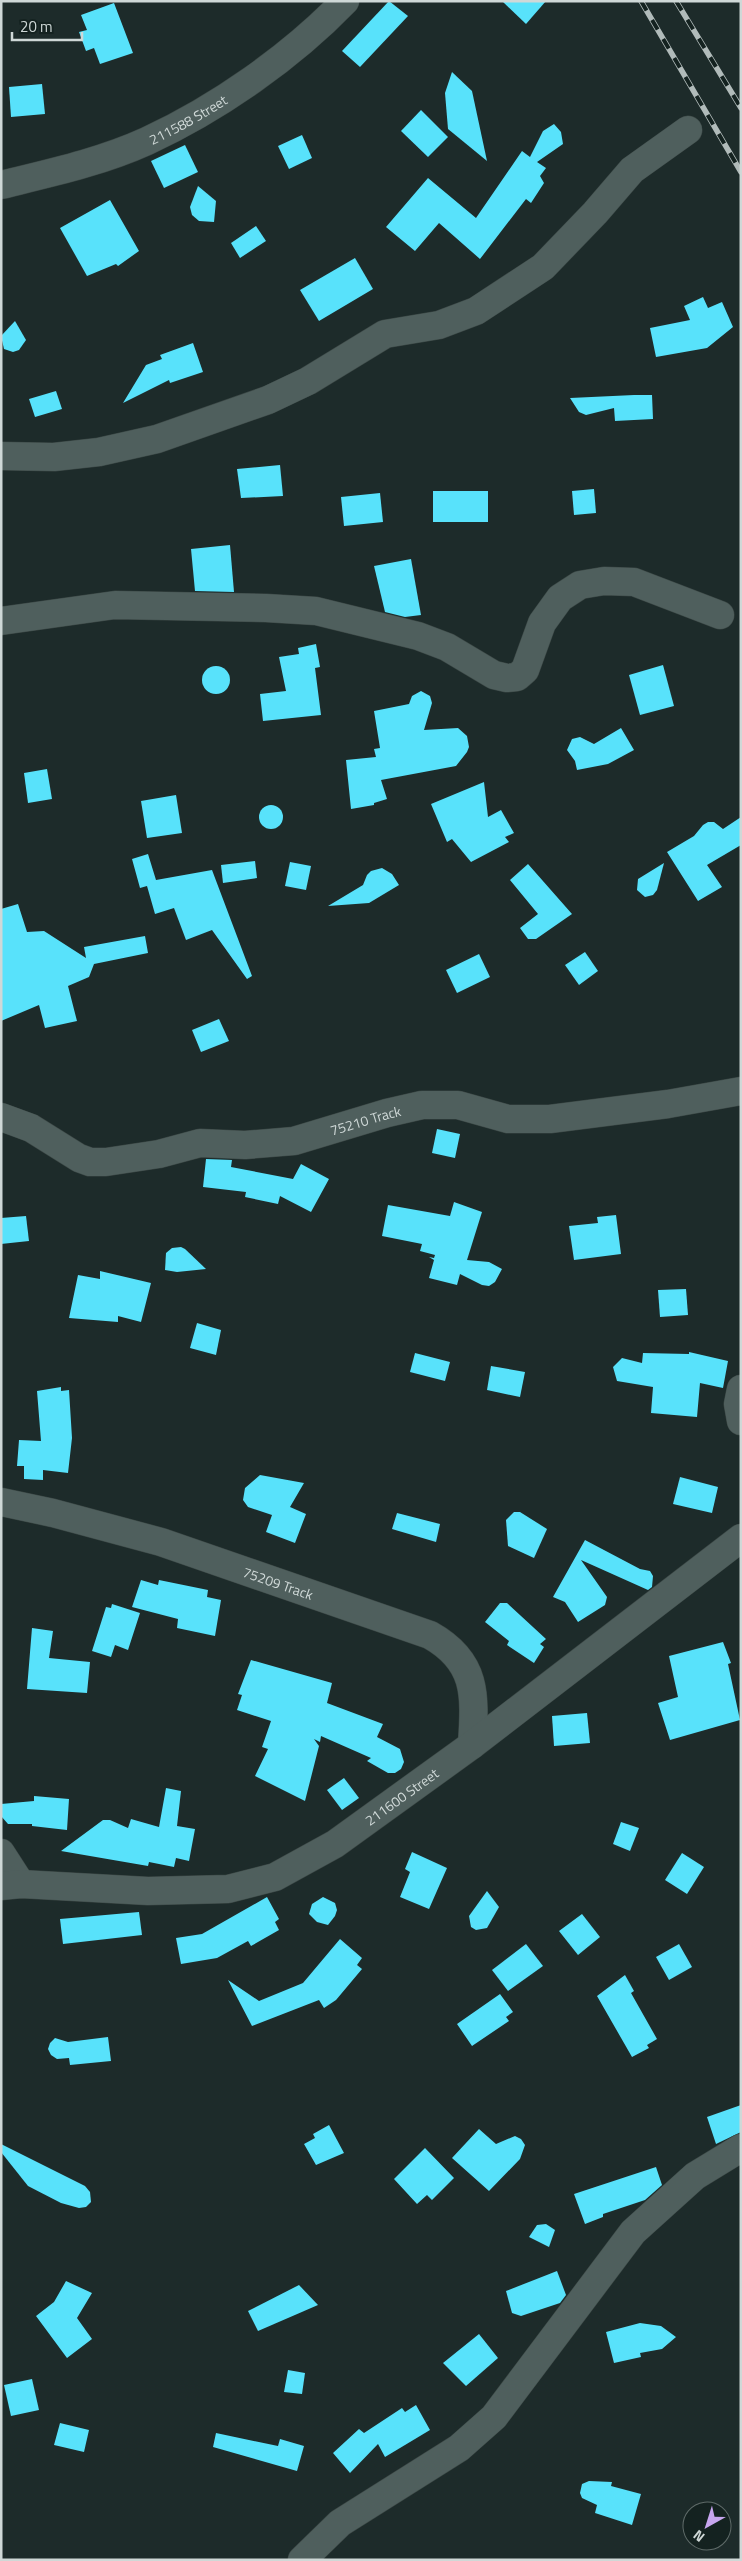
<svg xmlns="http://www.w3.org/2000/svg" width="742" height="2561" font-family="'Titillium Web',sans-serif">
<style>
.building{fill:#58e2fb}
.lines{fill:none;stroke-linecap:round;stroke-linejoin:round}
.minor-casing{stroke:#3b4745;stroke-width:29}
.minor{stroke:#4f5f5d;stroke-width:28}
.rail-casing{stroke:#b1bbba;stroke-width:5.5}
.rail{stroke:#142220;stroke-width:4;stroke-dasharray:11;stroke-linecap:butt}
.labels{text-anchor:middle;dominant-baseline:central;stroke-width:5;stroke-linejoin:round;paint-order:stroke}
.street-label{font-size:14px;fill:#cfd8d7;stroke:#142220}
</style>
<rect width="100%" height="100%" fill="#1d2b2a"/>
<g class="building">
<path d="M389 1 408 16 360 67 342 51Z"/>
<path d="M502 1H546L526 24Z"/>
<path d="M114 3 133 53 100 64 94 48 86 51 79 32 87 30 81 15Z"/>
<path d="M452 72 472 91 487 161 448 129 445 93Z"/>
<path d="M42 84 45 114 11 117 9 87Z"/>
<path d="M421 110 448 137 428 157 401 131Z"/>
<path d="M554 124 561 132 563 144 537 162 546 168 540 176 544 183 531 203 526 199 480 259 439 223 415 251 386 227 428 178 476 218 522 151 530 157 543 131Z"/>
<path d="M302 135 312 158 289 169 278 146Z"/>
<path d="M185 145 198 172 164 188 151 161Z"/>
<path d="M198 186 216 201 214 222 199 221 192 215 190 207Z"/>
<path d="M110 200 139 251 118 266 116 264 87 276 60 228Z"/>
<path d="M256 226 266 241 240 258 231 243Z"/>
<path d="M355 258 373 289 319 321 300 290Z"/>
<path d="M703 297 708 308 722 302 733 327 707 348 656 357 650 328 690 320 684 306Z"/>
<path d="M15 321 26 340 19 350 13 352 4 349 1 336Z"/>
<path d="M193 343 203 372 170 383 169 380 123 403 146 365 162 359 160 355Z"/>
<path d="M56 391 62 409 35 417 29 399Z"/>
<path d="M634 395H652L653 419 615 421 614 408 586 415 579 412 570 398Z"/>
<path d="M280 465 283 496 241 498 237 469Z"/>
<path d="M594 489 596 513 574 515 572 491Z"/>
<rect x="433" y="491" width="55" height="31"/>
<path d="M380 493 383 522 344 526 341 497Z"/>
<path d="M230 545 234 592 195 591 191 549Z"/>
<path d="M411 559 421 615 405 617 385 612 374 566Z"/>
<path d="M316 644 320 667 315 668 321 715 263 721 260 694 286 691 279 657 299 654 298 648Z"/>
<path d="M663 665 674 706 640 715 629 675Z"/>
<circle cx="216" cy="680" r="14"/>
<path d="M421 691 430 696 432 703 424 730 458 728 467 736 469 747 467 752 456 766 381 780 387 799 374 803V805L351 809 346 760 376 757 374 749 380 748 374 711 409 704 412 696Z"/>
<path d="M621 728 634 750 608 764 577 770 575 761 567 750 572 739 580 737 594 744Z"/>
<path d="M47 769 52 799 28 803 24 773Z"/>
<path d="M484 782 488 817 501 810 514 833 505 837 509 842 471 862 452 839 447 842 431 804Z"/>
<path d="M176 795 182 833 147 838 141 801Z"/>
<circle cx="271" cy="817" r="12"/>
<path d="M741 817V845L707 865 722 887 698 901 667 852 694 836 703 825 708 822H714L723 829Z"/>
<path d="M148 854 156 880 212 870 252 976 247 979 212 930 186 940 174 908 155 914 147 886 140 888 132 859Z"/>
<path d="M255 861 257 878 223 883 221 865Z"/>
<path d="M290 862 311 866 306 890 285 886Z"/>
<path d="M664 863 657 890 653 895 645 897 637 890 638 879Z"/>
<path d="M528 864 572 914 536 939H528L520 928 538 914 510 880Z"/>
<path d="M382 868 392 874 399 885 369 903 328 906 363 885 367 875 371 871Z"/>
<path d="M18 904 27 932 44 931 86 958 84 947 145 936 148 953 94 964 89 977 68 986 77 1021 45 1028 39 1005 1 1021V909Z"/>
<path d="M585 952 598 971 579 985 565 965Z"/>
<path d="M479 954 490 977 457 993 446 970Z"/>
<path d="M219 1019 229 1041 201 1052 192 1030Z"/>
<path d="M437 1129 460 1134 455 1158 432 1153Z"/>
<path d="M206 1159 232 1160 231 1167 293 1179 301 1164 329 1179 311 1212 280 1196 278 1204 245 1197 246 1192 203 1187Z"/>
<path d="M454 1202 482 1212 467 1260 489 1262 502 1269 495 1282 489 1286 482 1285 460 1274 457 1285 429 1278 434 1260 429 1257 434 1258 435 1255 420 1251 422 1244 382 1236 388 1205 450 1216Z"/>
<path d="M616 1215 621 1254 574 1260 569 1226 598 1223 597 1217Z"/>
<path d="M26 1216 29 1241 1 1244V1218Z"/>
<path d="M181 1247 185 1249 206 1269 177 1272 165 1270 166 1253 172 1248Z"/>
<path d="M100 1271 151 1283 141 1322 118 1316V1322L69 1318 78 1275 100 1279Z"/>
<path d="M686 1289 688 1315 660 1317 658 1290Z"/>
<path d="M197 1323 221 1330 216 1355 190 1348Z"/>
<path d="M689 1352 728 1361 723 1388 700 1383 697 1417 651 1413 653 1387 617 1381 613 1367 622 1358 642 1363 643 1353 689 1354Z"/>
<path d="M415 1353 450 1362 445 1381 410 1372Z"/>
<path d="M491 1366 525 1372 520 1397 487 1390Z"/>
<path d="M61 1387V1391L69 1390 72 1438 68 1473 43 1470V1480L24 1479V1466H17L19 1440 41 1441 37 1391Z"/>
<path d="M260 1475 304 1483 290 1507 306 1514 295 1543 266 1532 272 1515 248 1507 243 1500 245 1488Z"/>
<path d="M680 1477 718 1487 712 1513 673 1504Z"/>
<path d="M514 1512H520L547 1529 534 1558 508 1546 506 1520Z"/>
<path d="M397 1513 440 1524 436 1542 392 1529Z"/>
<path d="M585 1540 640 1569 650 1571 653 1576 652 1587 648 1590 581 1560 607 1597 605 1605 578 1622 565 1602 553 1597Z"/>
<path d="M141 1580 158 1585 159 1580 208 1590 207 1597 221 1600 215 1636 177 1628 178 1619 132 1607Z"/>
<path d="M500 1603H507L546 1639 540 1644 544 1647 534 1663 507 1645 509 1641 485 1622Z"/>
<path d="M112 1604 140 1613 128 1650 115 1645 111 1657 92 1651 106 1607 111 1608Z"/>
<path d="M32 1628 53 1631 49 1658 90 1662 87 1693 27 1689Z"/>
<path d="M723 1642 731 1663 728 1664 740 1720 670 1740 658 1703 678 1697 669 1656Z"/>
<path d="M251 1660 332 1683 327 1703 383 1724 377 1737 400 1749 404 1762 401 1769 395 1773H388L367 1761 371 1758 321 1736 320 1742 314 1739 319 1746 305 1801 255 1776 268 1749 262 1747 271 1721 237 1710 242 1695 238 1694Z"/>
<path d="M587 1713 590 1743 554 1746 552 1716Z"/>
<path d="M344 1778 359 1798 342 1810 327 1790Z"/>
<path d="M166 1788 181 1791 177 1826 195 1829 189 1861 176 1858 174 1867 149 1862 148 1866 61 1851 103 1820H110L128 1828 131 1819 159 1827Z"/>
<path d="M34 1796 69 1799 67 1830 32 1826V1824H8L1 1816V1804L34 1801Z"/>
<path d="M621 1822 639 1828 630 1851 613 1844Z"/>
<path d="M412 1852 447 1868 429 1909 400 1897 410 1872 405 1869Z"/>
<path d="M682 1853 704 1867 687 1894 665 1880Z"/>
<path d="M487 1891 499 1907 487 1928 476 1930 471 1927 469 1916Z"/>
<path d="M267 1897 279 1919 275 1922 279 1930 251 1946 248 1941 217 1958 181 1964 176 1938 202 1934Z"/>
<path d="M323 1897 335 1903 337 1910 335 1916 328 1925 317 1922 309 1914 312 1904Z"/>
<path d="M139 1912 142 1935 63 1944 60 1919Z"/>
<path d="M582 1914 600 1937 578 1955 559 1931Z"/>
<path d="M340 1939 362 1958 357 1965 362 1969 336 2000 324 2008 319 2000 252 2026 228 1980 259 2001 303 1983Z"/>
<path d="M526 1944 543 1966 508 1991 492 1970Z"/>
<path d="M679 1944 692 1967 669 1980 656 1957Z"/>
<path d="M625 1975 634 1991 631 1993 657 2039 647 2045 649 2048 632 2057 597 1996Z"/>
<path d="M500 1994 513 2012 506 2017 509 2021 472 2046 457 2024Z"/>
<path d="M108 2037 111 2061 70 2065 69 2058 57 2059 51 2055 48 2049 50 2043 55 2038 68 2042Z"/>
<path d="M741 2105V2132L716 2144 707 2117Z"/>
<path d="M329 2125 344 2153 316 2165 304 2144 315 2138 313 2134Z"/>
<path d="M479 2129 496 2144 515 2136 521 2139 525 2145 520 2159 489 2191 452 2158Z"/>
<path d="M1 2144 85 2186 90 2192 91 2202 86 2207 79 2208 61 2203 28 2186 1 2152Z"/>
<path d="M425 2148 454 2178 432 2200 427 2195 417 2204 394 2179Z"/>
<path d="M656 2167 662 2185 645 2200 603 2214V2217L585 2224 574 2194Z"/>
<path d="M546 2224 555 2230 549 2247 529 2237 537 2225Z"/>
<path d="M557 2271 566 2295 560 2303 521 2316 512 2313 506 2291Z"/>
<path d="M66 2281 92 2293 77 2318 92 2339 67 2358 36 2316 54 2302Z"/>
<path d="M299 2285 318 2305 258 2331 248 2311Z"/>
<path d="M640 2323 661 2326 676 2337 662 2349 640 2353 641 2357 614 2363 606 2332Z"/>
<path d="M479 2334 498 2358 466 2386 443 2363Z"/>
<path d="M288 2370 305 2373 302 2394 284 2392Z"/>
<path d="M32 2379 39 2410 11 2416 4 2385Z"/>
<path d="M416 2405 430 2430 385 2457 378 2444 350 2473 333 2453 359 2429 364 2433 402 2408 405 2412Z"/>
<path d="M60 2423 89 2430 84 2452 54 2445Z"/>
<path d="M216 2433 278 2446 280 2439 304 2446 297 2471 213 2447Z"/>
<path d="M589 2481 612 2482 611 2486 641 2494 632 2525 595 2513 597 2505 582 2498 580 2493 582 2484Z"/>
</g>
<g class="lines">
<g class="minor-casing">
<g id="minor">
<path id="s1" d="M1 185C50 173 101 162 147 141 218 108 291 57 345 1"/>
<path d="M1 456 54 457 99 452 157 439 268 400 308 381 385 334 439 325 476 311 543 267 595 213 632 170 688 130"/>
<path d="M1 621 115 605 266 608 316 611 418 636 447 647 494 675 507 678 517 677 525 670 542 623 560 598 580 585 604 581 634 582 720 615"/>
<path id="s2" d="M1 1117 31 1128 79 1158 90 1162H106L159 1154 200 1143 245 1145 294 1141 387 1113 422 1105H458L508 1119H550L668 1104 741 1091"/>
<path d="M741 1389 738 1404 741 1421"/>
<path id="s3" d="M1 1502 53 1513 161 1542 430 1635C478 1662 475 1696 472 1745"/>
<path d="M1 1853 21 1884"/>
<path id="s4" d="M1 1886 21 1884 148 1891 228 1889 275 1877 335 1844 472 1745 741 1538"/>
<path d="M302 2560 340 2523 459 2448 494 2417 633 2232 695 2176 741 2148"/>
</g>
</g>
<use href="#minor" class="minor"/>
<g class="rail-casing">
<g id="rail">
<path d="M641 1 741 172"/>
<path d="M676 1 741 108"/>
</g>
</g>
<use href="#rail" class="rail"/>
</g>
<g class="labels">
<g class="street-label">
<text stroke="none"><textPath href="#s1" startOffset="199">211588 Street</textPath></text>
<text stroke="none"><textPath href="#s2" startOffset="381">75210 Track</textPath></text>
<text stroke="none"><textPath href="#s3" startOffset="289">75209 Track</textPath></text>
<text stroke="none"><textPath href="#s4" startOffset="426">211600 Street</textPath></text>
</g>
</g>
<rect width="742" height="2561" fill="none" stroke="#cfd8d7" stroke-width="5"/>
<g transform="translate(707 2526) rotate(219)"><circle r="24" fill="#142220" stroke="#5f6b69"/>
<path d="M0-4L9 19L0 12L-9 19Z" fill="#c7a6ef"/>
<text y="-8" font-size="14" font-weight="bold" text-anchor="middle" fill="#cfd8d7">N</text>
</g>
<path d="M12 32v8h70v-8" fill="none" stroke="#cfd8d7" stroke-width="2.5"/>
<text x="20" y="32" font-size="15" fill="#cfd8d7" stroke="#142220" stroke-width="4" paint-order="stroke">20 m</text>
</svg>
